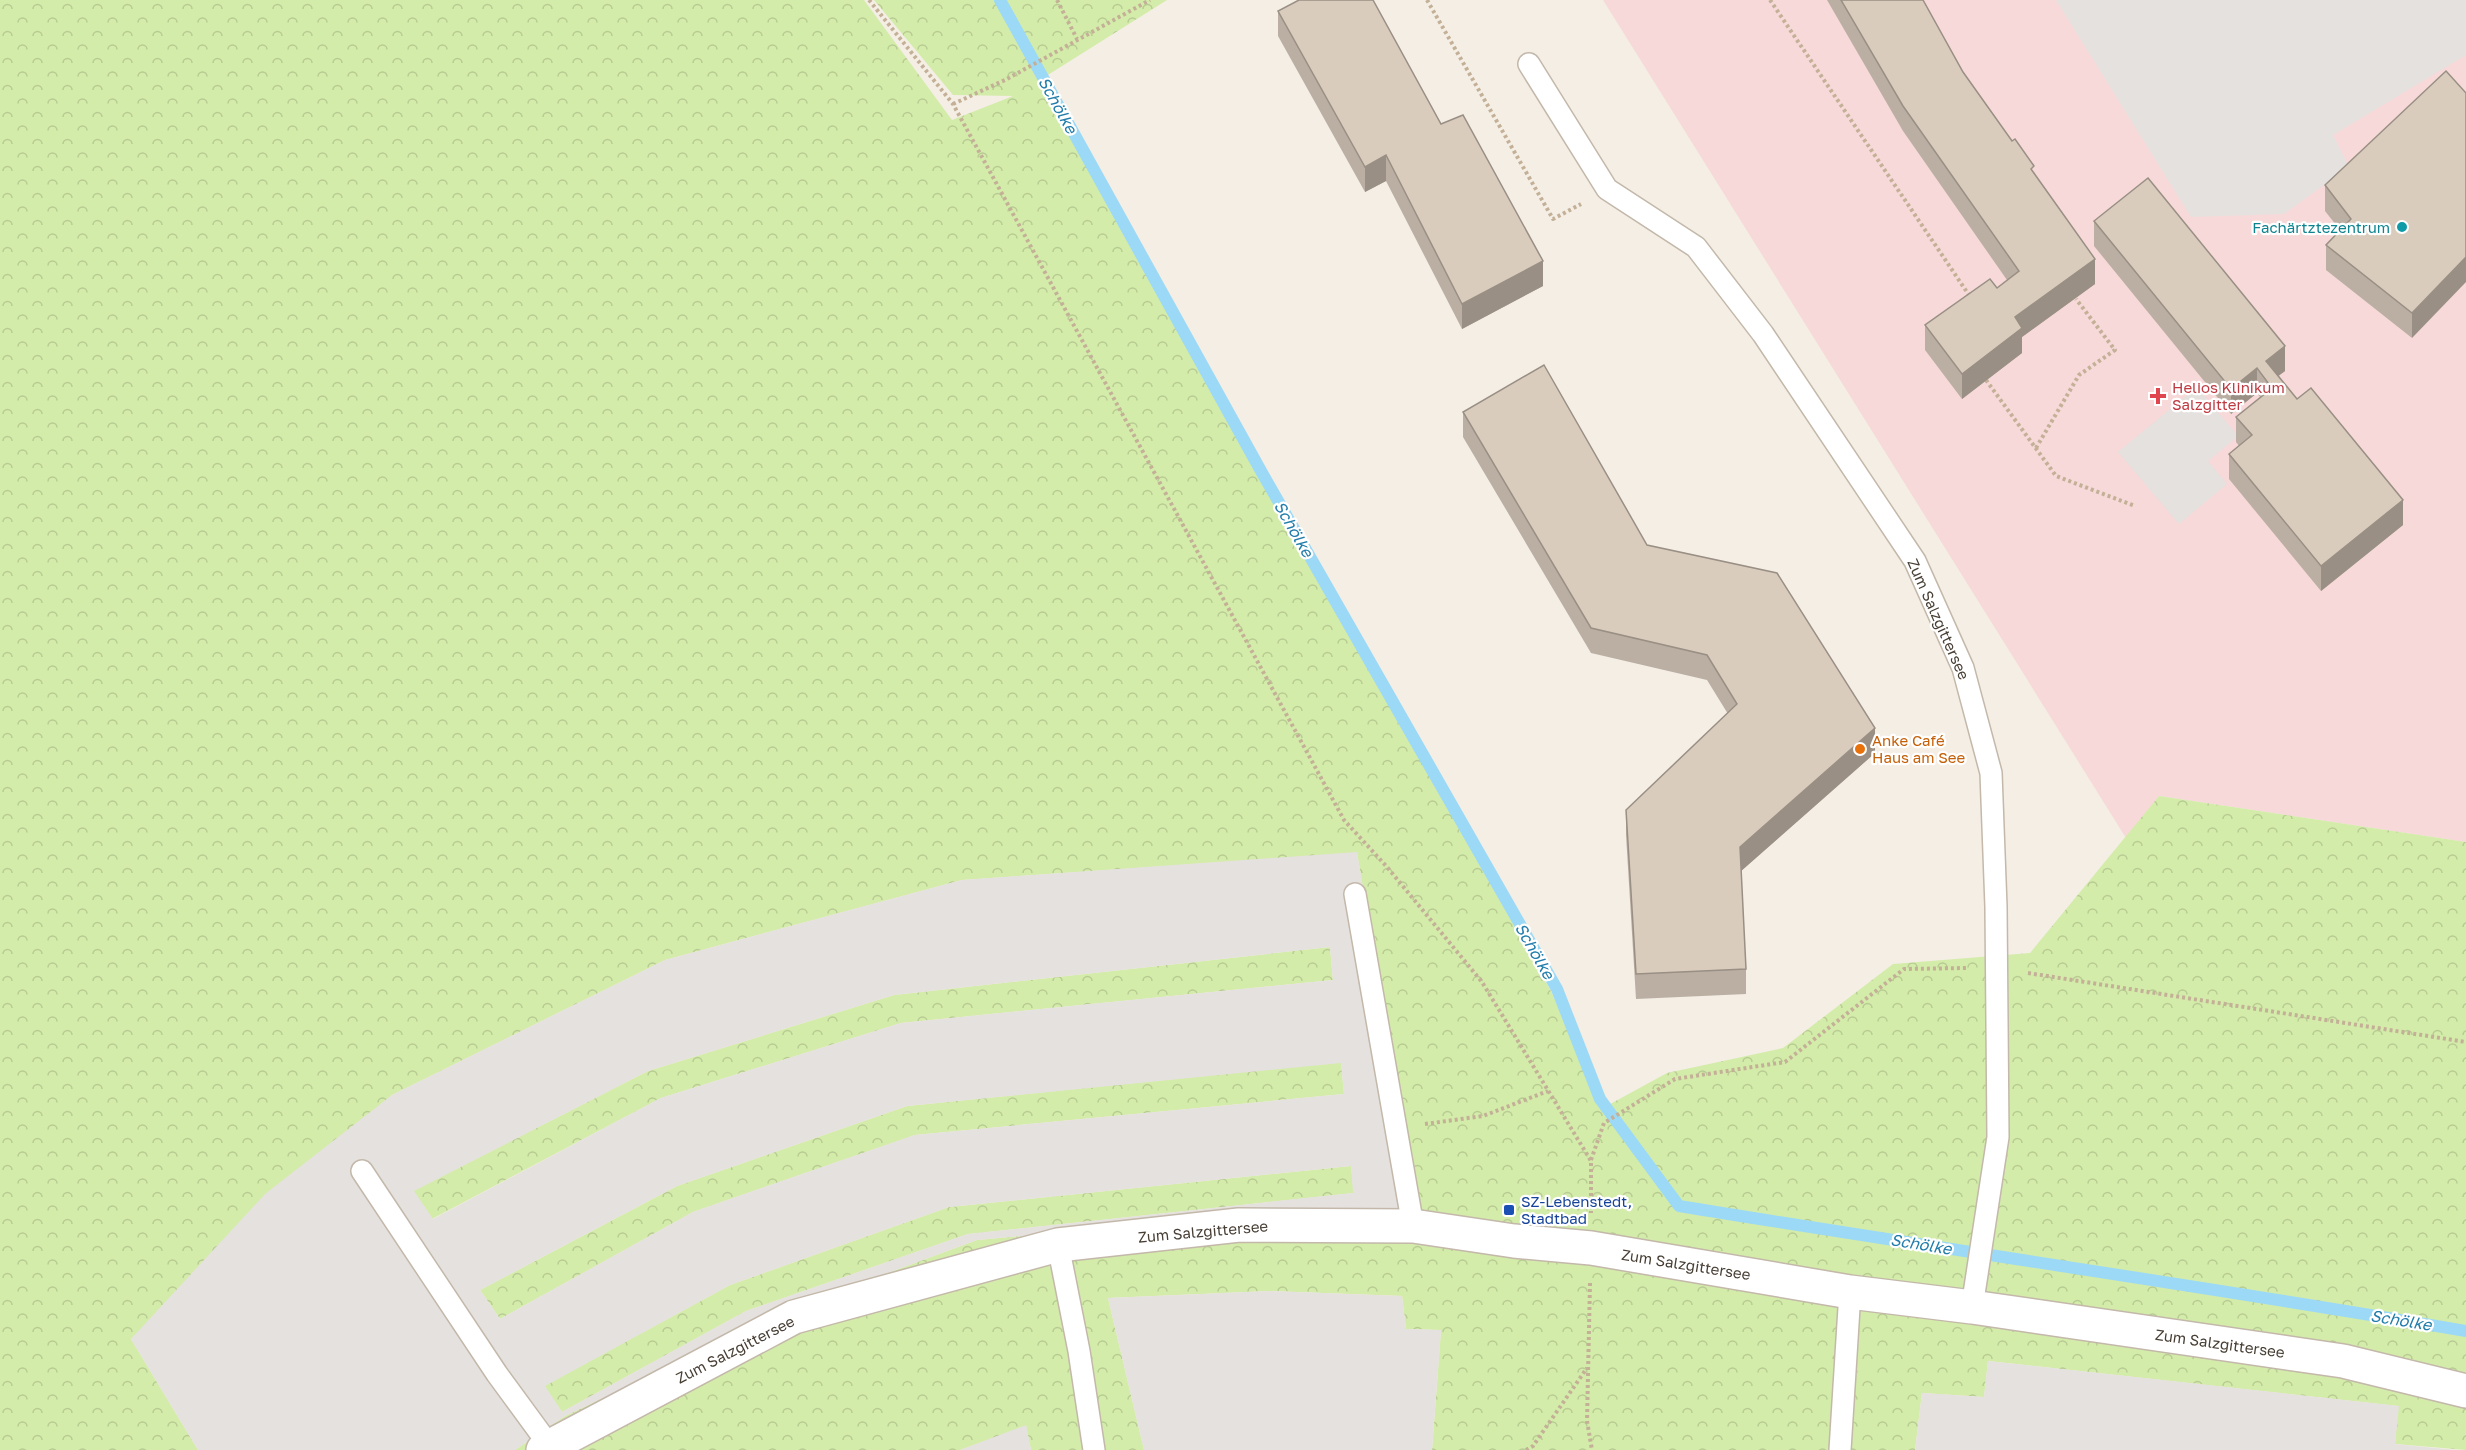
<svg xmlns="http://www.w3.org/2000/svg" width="2466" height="1450" font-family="'Golos Text',sans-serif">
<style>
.medical{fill:#f6d9d8}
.forest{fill:url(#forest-crowns)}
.parking{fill:#e5e1de;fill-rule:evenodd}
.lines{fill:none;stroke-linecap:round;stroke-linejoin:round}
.stream{stroke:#9cd9f6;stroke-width:12}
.lane-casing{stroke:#c3b8aa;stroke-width:24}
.street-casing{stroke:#c3b8aa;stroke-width:36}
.path{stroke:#c3b097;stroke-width:4;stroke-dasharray:3 3;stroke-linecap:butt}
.lane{stroke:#fff;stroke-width:21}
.street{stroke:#fff;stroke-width:33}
.wall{fill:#bbafa3}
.shaded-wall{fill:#998f84}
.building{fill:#daccbd;stroke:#998f84;stroke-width:1.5}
.culture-dot{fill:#0f9aa8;stroke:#fff;stroke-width:2}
.health-dot{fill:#e0444e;stroke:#fff;stroke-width:2}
.food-dot{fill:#e8710a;stroke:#fff;stroke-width:2}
.transit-dot{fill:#1a4fb4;stroke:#fff;stroke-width:2}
.labels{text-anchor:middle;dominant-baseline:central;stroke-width:4.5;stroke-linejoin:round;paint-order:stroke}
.culture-label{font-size:15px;fill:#0d838f;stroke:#fff;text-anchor:end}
.health-label{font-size:15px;fill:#be3a42;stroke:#fff;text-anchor:start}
.street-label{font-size:15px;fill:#473e34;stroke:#fff}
.food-label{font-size:15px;fill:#c56008;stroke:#fff;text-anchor:start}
.transit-label{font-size:15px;fill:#164399;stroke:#fff;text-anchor:start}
.water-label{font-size:16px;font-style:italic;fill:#227dab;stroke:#fff}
</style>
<defs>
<pattern id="forest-crowns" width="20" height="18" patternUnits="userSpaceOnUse" patternTransform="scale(1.5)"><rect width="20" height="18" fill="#d4ecaa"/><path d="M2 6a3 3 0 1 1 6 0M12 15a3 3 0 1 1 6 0" fill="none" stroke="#b7cb93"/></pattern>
</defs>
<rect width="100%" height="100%" fill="#f4eee5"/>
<path class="medical" d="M1603 0H2466V842L2159 796 2126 838Z"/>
<g class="forest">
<path d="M0 0H864L952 120 1013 96 953 95 874 0H1167L1043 78 1552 993 1601 1109 1667 1073 1783 1048 1893 964 2030 953 2159 796 2466 842V1450L2395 1444 2398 1406 1988 1361 1984 1397 1922 1393 1915 1450H1432L1441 1330 1406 1329 1402 1296 1270 1291 1108 1298 1144 1450H1031L1026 1426 960 1450H515L565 1416 782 1312 977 1240 1318 1209 1417 1210 1357 853 962 880 665 960 392 1095 131 1339 198 1450H0Z"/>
<path d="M1330 947 1333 980 901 1023 661 1098 432 1219 413 1191 648 1071 894 995Z"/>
<path d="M1341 1062 1344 1094 915 1135 693 1212 500 1319 480 1290 677 1186 907 1106Z"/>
<path d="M1351 1166 1354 1193 968 1234 746 1311 562 1412 544 1386 730 1285 949 1207Z"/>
</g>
<g class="parking">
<path d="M2056 0H2466V55L2333 135 2349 167 2284 214 2191 217Z"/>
<path d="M2197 387 2238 436 2208 461 2227 484 2179 524 2118 452Z"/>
<path d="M1357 852 1417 1210 1318 1209 977 1240 782 1312 565 1416 515 1450H198L131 1339 265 1194 392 1095 665 960 962 880ZM1330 947 1333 980 901 1023 661 1098 433 1219 414 1191 648 1071 894 995ZM1341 1063 1344 1094 915 1135 693 1212 500 1319 480 1290 677 1186 907 1106ZM1351 1166 1353 1193 968 1234 746 1311 562 1412 545 1386 730 1285 949 1207Z"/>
<path d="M1270 1291 1402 1296 1406 1329 1441 1330 1432 1450H1144L1108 1298Z"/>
<path d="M1988 1361 2399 1406 2395 1444 2455 1450H1915L1922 1393 1984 1397Z"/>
<path d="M1026 1425 1031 1450H960Z"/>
</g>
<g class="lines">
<path class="stream" d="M1000 0 1261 471 1557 989 1600 1099 1679 1206C1941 1249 2204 1286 2466 1331"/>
<g class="lane-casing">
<g id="lane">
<path d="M1529 64 1607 189 1696 247 1763 334 1915 561 1963 668 1991 773 1996 907 1998 1137 1972 1307"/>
<path d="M1355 894 1413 1226"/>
<path d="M362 1171 497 1374 549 1445"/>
<path d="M1058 1245 1079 1351 1094 1450"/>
<path d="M1840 1450 1850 1292"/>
</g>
</g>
<g class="street-casing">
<path id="street" d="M543 1450 794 1317 1058 1245 1239 1225 1413 1226 1514 1241 1591 1248 1850 1292 1972 1307 2343 1361 2466 1391"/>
</g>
<g class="path">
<path d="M869 0 953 104 1344 820 1387 867 1482 982 1591 1161V1213"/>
<path d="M1057 0 1077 39"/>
<path d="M1427 0 1553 219 1581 204"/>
<path d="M1770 0 1971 298"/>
<path d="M953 104 1005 80 1150 0"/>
<path d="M1986 380 2056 476 2135 506"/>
<path d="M2036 448 2079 375 2115 350 2076 299"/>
<path d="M2028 973 2466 1042"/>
<path d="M1425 1124 1483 1116 1548 1091"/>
<path d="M1591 1160 1604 1123 1675 1079 1785 1062 1904 969 1967 968"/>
<path d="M1590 1283 1587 1421 1592 1450"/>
<path d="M1526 1450 1533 1446 1587 1368"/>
</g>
<use href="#lane" class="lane"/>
<use href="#street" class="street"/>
</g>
<g class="wall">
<path d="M1827 0H1923L1963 72 2034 173 2095 284 2022 337V353L1962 399 1925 350V325L1997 288 2007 280 1903 131Z"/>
<path d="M1278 11 1441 124 1543 286 1462 329 1386 181 1365 192 1278 36Z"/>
<path d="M2446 71 2412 338 2326 270V245L2340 230 2325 211V185Z"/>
<path d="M2094 221 2285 371 2278 376 2403 525 2321 591 2229 479V454L2239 446 2236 442V417L2260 397 2257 393 2231 414 2094 246Z"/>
<path d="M1463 412 1647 545 1875 753 1741 871 1746 969V994L1636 999 1626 835V810L1728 714 1707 680 1591 653 1463 437Z"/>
</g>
<g class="shaded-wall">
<path d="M1386 155V181L1365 192V167Z"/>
<path d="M2466 257V282L2412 338V313Z"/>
<path d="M2095 259V284L2022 337V353L1962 399V374L2015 317Z"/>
<path d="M1543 261V286L1462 329V304Z"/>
<path d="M2285 346V371L2269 383 2266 361Z"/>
<path d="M2257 368V393L2231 414V389Z"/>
<path d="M2403 500V525L2321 591V566Z"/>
<path d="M1875 728V753L1740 872V847Z"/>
</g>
<g class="building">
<path d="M1299 0H1373L1441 124 1463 115 1543 261 1462 304 1386 155 1365 167 1278 11Z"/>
<path d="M1841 0H1923L1963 72 2012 141 2015 139 2034 166 2031 169 2095 259 2015 317 2022 328 1962 374 1925 325 1990 279 1997 288 2019 271 1903 106Z"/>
<path d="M2446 71 2466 93V257L2412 313 2326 245 2351 219 2325 185Z"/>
<path d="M2148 178 2285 346 2266 361 2297 399 2311 388 2403 500 2321 566 2229 454 2252 435 2236 417 2272 388 2257 368 2231 389 2094 221Z"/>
<path d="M1544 365 1647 545 1777 573 1875 728 1740 847 1746 969 1636 974 1626 810 1737 704 1707 655 1591 628 1463 412Z"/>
</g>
<circle class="culture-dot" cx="2402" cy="227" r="6"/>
<path class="health-dot" d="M2155 387h6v6h6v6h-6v6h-6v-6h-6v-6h6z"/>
<circle class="food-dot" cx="1860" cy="749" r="6"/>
<rect class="transit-dot" x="1503" y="1204" width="12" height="12" rx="3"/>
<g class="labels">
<g class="culture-label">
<text x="2390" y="227">Fachärtztezentrum</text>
</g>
<g class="health-label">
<text x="2172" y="387">Helios Klinikum<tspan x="2172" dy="17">Salzgitter</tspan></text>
</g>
<g class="street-label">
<text transform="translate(1939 619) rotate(66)">Zum Salzgittersee</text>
<text transform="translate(1203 1231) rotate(-5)">Zum Salzgittersee</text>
<text transform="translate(1686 1264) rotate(9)">Zum Salzgittersee</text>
<text transform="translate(2220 1343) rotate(8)">Zum Salzgittersee</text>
<text transform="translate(735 1349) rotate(-27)">Zum Salzgittersee</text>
</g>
<g class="food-label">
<text x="1872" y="740">Anke Café<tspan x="1872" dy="17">Haus am See</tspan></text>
</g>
<g class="transit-label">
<text x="1521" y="1201">SZ-Lebenstedt,<tspan x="1521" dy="17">Stadtbad</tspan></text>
</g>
<g class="water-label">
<text transform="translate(1058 105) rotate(61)">Schölke</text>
<text transform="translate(1294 529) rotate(60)">Schölke</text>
<text transform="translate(1535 951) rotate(60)">Schölke</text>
<text transform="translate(1921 1244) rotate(9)">Schölke</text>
<text transform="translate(2401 1320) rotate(9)">Schölke</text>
</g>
</g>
</svg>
